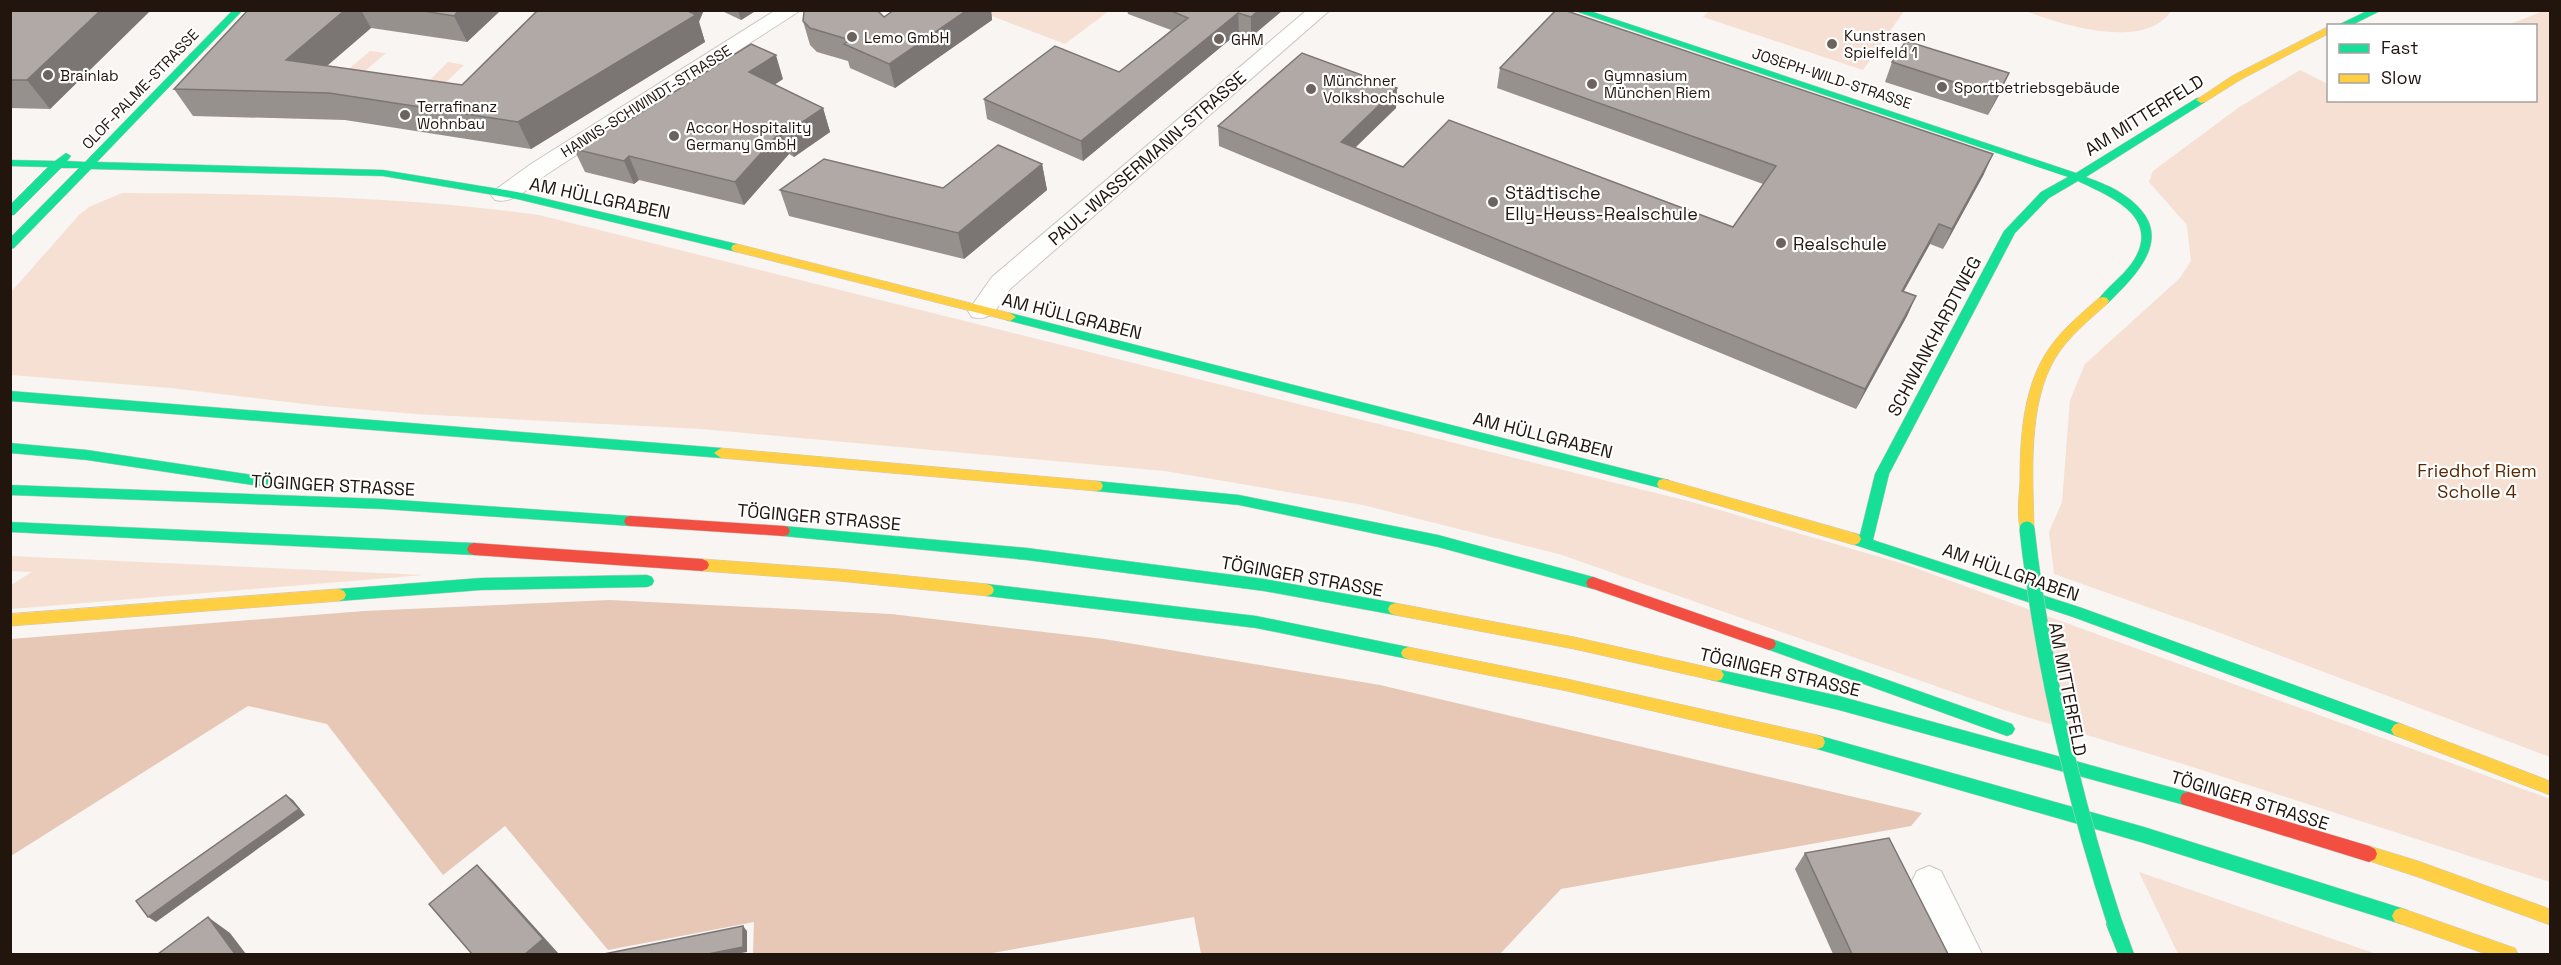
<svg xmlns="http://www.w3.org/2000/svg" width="2561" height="965" font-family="'Space Grotesk',sans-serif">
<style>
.green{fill:#f5e0d3}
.forest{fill:#e7c8b6}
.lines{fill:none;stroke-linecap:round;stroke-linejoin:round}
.street-casing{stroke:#cdc6c1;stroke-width:2}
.fast-casing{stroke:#cdc6c1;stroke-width:1}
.slow-casing{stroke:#cdc6c1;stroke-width:1}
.jam-casing{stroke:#cdc6c1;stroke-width:1}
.street{fill:#fefefd;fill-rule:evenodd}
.fast{fill:#16e098;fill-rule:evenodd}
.slow{fill:#ffcf43;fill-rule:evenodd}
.jam{fill:#f24e42;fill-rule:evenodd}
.fast-bridge-casing{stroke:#cdc6c1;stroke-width:16;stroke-linecap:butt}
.fast-bridge{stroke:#16e098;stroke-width:15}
.wall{fill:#97918e}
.shaded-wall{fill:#7b7674}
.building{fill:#b0a9a5;stroke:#7b7674;stroke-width:1.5}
.poi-dot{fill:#6c635e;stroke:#fff;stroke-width:2}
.labels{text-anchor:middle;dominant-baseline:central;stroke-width:4.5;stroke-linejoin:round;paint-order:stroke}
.far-poi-label{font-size:15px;fill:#21150e;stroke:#fff;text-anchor:start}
.far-street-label{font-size:15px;fill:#21150e;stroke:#fff}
.street-label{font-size:18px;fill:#21150e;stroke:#fff}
.poi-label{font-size:18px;fill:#21150e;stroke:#fff;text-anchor:start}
.park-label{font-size:18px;fill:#592801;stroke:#fff}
</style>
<rect width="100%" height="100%" fill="#f8f5f3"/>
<g class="green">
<path d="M979 11H1109L1065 44Z"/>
<path d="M1709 11 1904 10V11L1863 70 1703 17Z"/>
<path d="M2026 11H2171C2145 51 2061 25 2026 11Z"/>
<path d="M2543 11H2550V757L2215 631 2054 574 2049 532 2062 502 2070 400 2085 364 2180 278 2191 261 2187 225 2149 182 2153 171 2238 108 2300 70 2328 84V100H2536V26L2508 25Z"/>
<path d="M370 51 386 53 365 71 349 69Z"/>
<path d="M448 62 464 65 445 83 429 81Z"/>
<path d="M122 193C261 194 402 196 539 215L1692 502 1907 565 2550 799V882L2183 764 2007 711 1559 554 1363 505 1165 471 701 429 415 414 313 405 171 388 11 375V292L79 215 89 207Z"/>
<path d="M11 556 424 575 11 609V585L32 572 11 571Z"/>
<path d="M2139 872 2376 954H2178Z"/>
</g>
<path class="forest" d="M610 600 891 614 1104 639 1380 685 1922 813 1911 826 1561 889 1500 954H1201L1194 917 987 954H753L754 922 608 950 505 826 443 875 327 724 248 706 11 856V639L364 611Z"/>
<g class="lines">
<g class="street-casing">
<g id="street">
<path d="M776 10H801L547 174C532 185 514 205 495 200L491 195 495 190 531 164Z"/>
<path d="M1307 10H1330L1010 289C999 304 993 323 972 317L968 311 992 277Z"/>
<path d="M1929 866 1941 871 1982 954H1945L1911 883 1917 871Z"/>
</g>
</g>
<g class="fast-casing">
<g id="fast">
<path d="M233 10H243L97 162 383 170 517 192 737 244 743 248 737 252 517 199 383 176 91 169 14 248 10 249V238L79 168H61L14 215H10V205L48 167 10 166V160L55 161 66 153 71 156 67 161 85 162Z"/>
<path d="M1572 10H1587L2076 173 2197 98H2205V102L2086 177C2099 182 2113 187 2124 195 2178 232 2142 270 2107 304H2099L2097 301C2107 287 2122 277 2132 263 2163 217 2111 197 2078 181L2049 198 2015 233 1889 474 1873 540 2082 608 2404 725 2407 730 2404 735 2399 737 2073 617 1849 543 1847 539 1849 535 1854 533 1860 535 1875 474 2004 231 2041 192 2068 177Z"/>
<path d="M2369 10H2382L2350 26H2336Z"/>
<path d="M1010 313 1664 479 1669 480 1671 484 1669 488 1664 489 1006 320 1004 317Z"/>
<path d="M10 391 721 448 728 453 721 458 10 401Z"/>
<path d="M10 443 87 450 266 477 271 478 273 482 271 486 266 487 87 460 10 453Z"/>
<path d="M1096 481 1239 495 1438 535 1593 577 1598 579 1600 583 1598 587 1593 589 1438 547 1239 505 1096 491 1091 490 1089 486 1091 482Z"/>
<path d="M10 485 383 499 631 516 636 517 638 521 636 525 631 526 383 509 10 495Z"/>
<path d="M10 522 474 543 479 545 481 549 479 553 474 555 10 532Z"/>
<path d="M783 526 1027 548 1264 579 1395 603 1400 605 1402 609 1400 613 1395 615 1264 591 1027 560 783 536 778 535 776 531 778 527Z"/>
<path d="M647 575 652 577 654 581 652 585 647 587 481 590 339 601 334 599 332 595 334 591 339 589 481 578Z"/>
<path d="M987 584 1256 616 1408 647 1413 649 1415 653 1413 657 1408 659 1256 628 987 596 982 594 980 590 982 586Z"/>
<path d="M1769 638 2012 724 2015 729 2012 734 2007 736 1764 648 1762 644 1764 640Z"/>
<path d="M1716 669 1839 696 2188 792 2194 794 2196 799 2194 804 2188 806 1839 710 1716 681 1711 680 1708 675 1711 670Z"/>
<path d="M1817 735 2144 827 2401 908 2407 910 2410 916 2407 922 2401 924 2144 843 1817 749 1811 747 1809 742 1811 737Z"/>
<path d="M2115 916 2121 918 2134 954H2118L2106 924 2109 918Z"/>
</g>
</g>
<g class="slow-casing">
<g id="slow">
<path d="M2328 27V34L2240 80 2205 102 2201 103 2196 100 2232 76Z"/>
<path d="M737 244 1010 313 1016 317 1010 321 733 251 731 248 733 245Z"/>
<path d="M2103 297 2107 298 2109 301 2107 304C2089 320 2069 336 2056 357 2027 404 2033 476 2034 529L2032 533H2022C2016 520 2019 497 2020 483 2020 435 2023 382 2053 343 2066 326 2083 312 2099 298Z"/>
<path d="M721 448 1096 481 1101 482 1103 486 1101 490 1096 491 721 458 714 453Z"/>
<path d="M1664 479 1854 533 1859 535 1861 539 1859 543 1854 545 1659 488 1657 484 1659 480Z"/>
<path d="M702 559 839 569 987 584 992 586 994 590 992 594 987 596 839 581 702 571 697 569 695 565 697 561Z"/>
<path d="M339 589 344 591 346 595 344 599 339 601 10 626V614Z"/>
<path d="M1395 603 1574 637 1716 669 1721 670 1724 675 1721 680 1716 681 1574 649 1395 615 1390 613 1388 609 1390 605Z"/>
<path d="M1408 647 1567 679 1817 735 1823 737 1825 742 1823 747 1817 749 1567 691 1408 659 1403 657 1401 653 1403 649Z"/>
<path d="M2399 723 2550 781V795L2394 735 2391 730 2394 725Z"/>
<path d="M2369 846 2418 861 2550 909V925L2418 877 2363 859 2361 854 2363 849Z"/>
<path d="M2401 908 2509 946 2515 948 2518 954H2486L2401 924 2395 922 2392 916 2395 910Z"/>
</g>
</g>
<g class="jam-casing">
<g id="jam">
<path d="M631 516 783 526 788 527 790 531 788 535 783 536 631 526 626 525 624 521 626 517Z"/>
<path d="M474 543 702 559 707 561 709 565 707 569 702 571 474 555 469 553 467 549 469 545Z"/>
<path d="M1593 577 1774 640 1776 644 1774 648 1769 650 1588 587 1586 583 1588 579Z"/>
<path d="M2188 792 2369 846 2375 849 2377 854 2375 859 2369 862 2188 806 2182 804 2180 799 2182 794Z"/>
</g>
</g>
<use href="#street" class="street"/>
<use href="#fast" class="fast"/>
<use href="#slow" class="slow"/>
<use href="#jam" class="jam"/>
<g class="fast-bridge-casing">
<path id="fast-bridge" d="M2027 529C2042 664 2073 795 2115 924"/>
</g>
<use href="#fast-bridge" class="fast-bridge"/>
</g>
<g class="wall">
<path d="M10 10H151L50 109 10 108Z"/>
<path d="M248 10H501L467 42 371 28 327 66 462 85 699 22 705 42 531 149 345 120 193 116 174 89Z"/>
<path d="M720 10H757L741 20Z"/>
<path d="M894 10H991L992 20 895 88 850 68 848 61 817 52 810 45 803 21 884 17Z"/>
<path d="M1127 10H1283L1251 37 1239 32 1083 161 987 119 984 99 1119 72 1171 30 1128 14Z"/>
<path d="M1892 62 2000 93 1988 115 1885 82Z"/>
<path d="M1500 68 1984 174 1943 249 1930 244 1903 291 1916 296 1907 316 1856 409 1219 146 1218 126 1396 108 1355 148 1403 167 1733 227 1763 184 1497 88Z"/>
<path d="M783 79 774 85 823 108 830 132 794 157 789 154 744 205 639 180 634 184 585 172 574 149 623 124Z"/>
<path d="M1042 164 1047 190 964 259 789 216 780 190 943 188Z"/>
<path d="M1805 853 1948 954H1833L1795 869Z"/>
</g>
<g class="shaded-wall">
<path d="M101 10H151L50 109 27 80Z"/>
<path d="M345 10H361L371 28 302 87 286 60Z"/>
<path d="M459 10H501L467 42 454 16Z"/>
<path d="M684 10H704L699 22 705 42 531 149 518 122Z"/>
<path d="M738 10H757L741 20Z"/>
<path d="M967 10H991L992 20 895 88 889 64Z"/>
<path d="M1259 10H1283L1251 37V17Z"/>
<path d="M1238 13 1239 32 1083 161 1081 141Z"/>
<path d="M776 55 783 79 757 96 749 72Z"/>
<path d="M2009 73 2000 93 1988 115 1997 96Z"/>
<path d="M1397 88 1396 108 1340 162 1341 142Z"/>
<path d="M823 108 830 132 794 157 786 133Z"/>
<path d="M781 131 789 154 744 205 735 182Z"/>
<path d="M1993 154 1984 174 1943 249 1952 229Z"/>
<path d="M629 156 639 180 634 184 624 161Z"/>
<path d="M1042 164 1047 190 964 259 958 233Z"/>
<path d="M1939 224 1930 244 1893 311 1902 291Z"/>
<path d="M1916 296 1907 316 1856 409 1865 389Z"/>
<path d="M286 795 293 800 305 815 156 922 148 917Z"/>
<path d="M477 865 493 881 559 954H525Z"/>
<path d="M208 917 230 933 246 954H235Z"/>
<path d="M743 926 747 931V952L736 954H708Z"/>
</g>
<g class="building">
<path d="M10 10H101L27 80H10Z"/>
<path d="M248 10H345L286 60 462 85 538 10H686L696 15 518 122 329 93 174 89Z"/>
<path d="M417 10H459L454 16Z"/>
<path d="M805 10H877L884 17 894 10H967L889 64 844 44 850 40 810 28 803 21 804 12Z"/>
<path d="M1169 10H1259L1251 17 1238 13 1081 141 984 99 1055 46 1119 72 1188 18Z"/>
<path d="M1556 10H1564L1993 154 1952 229 1939 224 1902 291 1916 296 1865 389 1218 126 1302 53 1397 88 1341 142 1403 167 1449 120 1733 227 1776 166 1500 68Z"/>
<path d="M1906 41 2009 73 1997 96 1892 62Z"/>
<path d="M751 44 776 55 749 72 823 108 786 133 781 131 735 182 629 156 624 161 574 149 617 122 623 124Z"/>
<path d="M998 145 1042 164 958 233 780 190 824 159 943 188Z"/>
<path d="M286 795 299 809 148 917 136 901Z"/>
<path d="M1889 838 1948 954H1852L1805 853Z"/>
<path d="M477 865 543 939 525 954H472L429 904Z"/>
<path d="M208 917 235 954H158Z"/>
<path d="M743 926V947L708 954H604Z"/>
</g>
<g class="poi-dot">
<circle cx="852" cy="37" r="6"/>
<circle cx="1219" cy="39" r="6"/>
<circle cx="1832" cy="44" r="6"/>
<circle cx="48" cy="75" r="6"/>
<circle cx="1592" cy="84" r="6"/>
<circle cx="1942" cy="87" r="6"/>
<circle cx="1311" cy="89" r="6"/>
<circle cx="405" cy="115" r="6"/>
<circle cx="674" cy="136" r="6"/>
<circle cx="1493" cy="202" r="6"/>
<circle cx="1781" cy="243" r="6"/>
</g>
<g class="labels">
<g class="far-poi-label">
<text x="1844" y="35">Kunstrasen<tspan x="1844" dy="17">Spielfeld 1</tspan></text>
<text x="864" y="37">Lemo GmbH</text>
<text x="1231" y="39">GHM</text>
<text x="60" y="75">Brainlab</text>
<text x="1604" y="75">Gymnasium<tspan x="1604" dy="17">München Riem</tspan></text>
<text x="1323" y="80">Münchner<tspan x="1323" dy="17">Volkshochschule</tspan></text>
<text x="1954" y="87">Sportbetriebsgebäude</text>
<text x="417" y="106">Terrafinanz<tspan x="417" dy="17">Wohnbau</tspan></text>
<text x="686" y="127">Accor Hospitality<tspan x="686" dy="17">Germany GmbH</tspan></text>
</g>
<g class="far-street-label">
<text transform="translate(1832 78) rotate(18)">JOSEPH-WILD-STRASSE</text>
<text transform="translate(140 89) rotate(-46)">OLOF-PALME-STRASSE</text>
<text transform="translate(646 101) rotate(-32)">HANNS-SCHWINDT-STRASSE</text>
</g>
<g class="street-label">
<text transform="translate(2144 115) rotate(-32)">AM MITTERFELD</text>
<text transform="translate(1147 158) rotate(-41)">PAUL-WASSERMANN-STRASSE</text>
<text transform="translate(600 198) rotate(12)">AM HÜLLGRABEN</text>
<text transform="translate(1072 316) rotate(14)">AM HÜLLGRABEN</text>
<text transform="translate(1934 336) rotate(-62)">SCHWANKHARDTWEG</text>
<text transform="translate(1543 435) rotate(14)">AM HÜLLGRABEN</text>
<text transform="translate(333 485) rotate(3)">TÖGINGER STRASSE</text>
<text transform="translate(819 517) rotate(5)">TÖGINGER STRASSE</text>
<text transform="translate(2011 572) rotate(19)">AM HÜLLGRABEN</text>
<text transform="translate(1302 576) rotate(10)">TÖGINGER STRASSE</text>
<text transform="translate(1780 672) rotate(13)">TÖGINGER STRASSE</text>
<text transform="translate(2068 689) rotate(79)">AM MITTERFELD</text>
<text transform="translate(2250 800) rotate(17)">TÖGINGER STRASSE</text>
</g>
<g class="poi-label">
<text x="1505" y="192">Städtische<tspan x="1505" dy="21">Elly-Heuss-Realschule</tspan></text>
<text x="1793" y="243">Realschule</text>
</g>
<g class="park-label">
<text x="2477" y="470">Friedhof Riem<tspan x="2477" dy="21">Scholle 4</tspan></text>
</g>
</g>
<rect width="2561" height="965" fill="none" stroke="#21150e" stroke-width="24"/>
<rect x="2327" y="24" width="210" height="78" fill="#ffffff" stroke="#a6a19f" stroke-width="1.5"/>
<rect x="2339" y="44" width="30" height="9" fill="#16e098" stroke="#a6a19f" stroke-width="1.5"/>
<text x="2381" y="54" font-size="18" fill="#21150e">Fast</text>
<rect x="2339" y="74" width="30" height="9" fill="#ffcf43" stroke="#a6a19f" stroke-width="1.5"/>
<text x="2381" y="84" font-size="18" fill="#21150e">Slow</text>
</svg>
